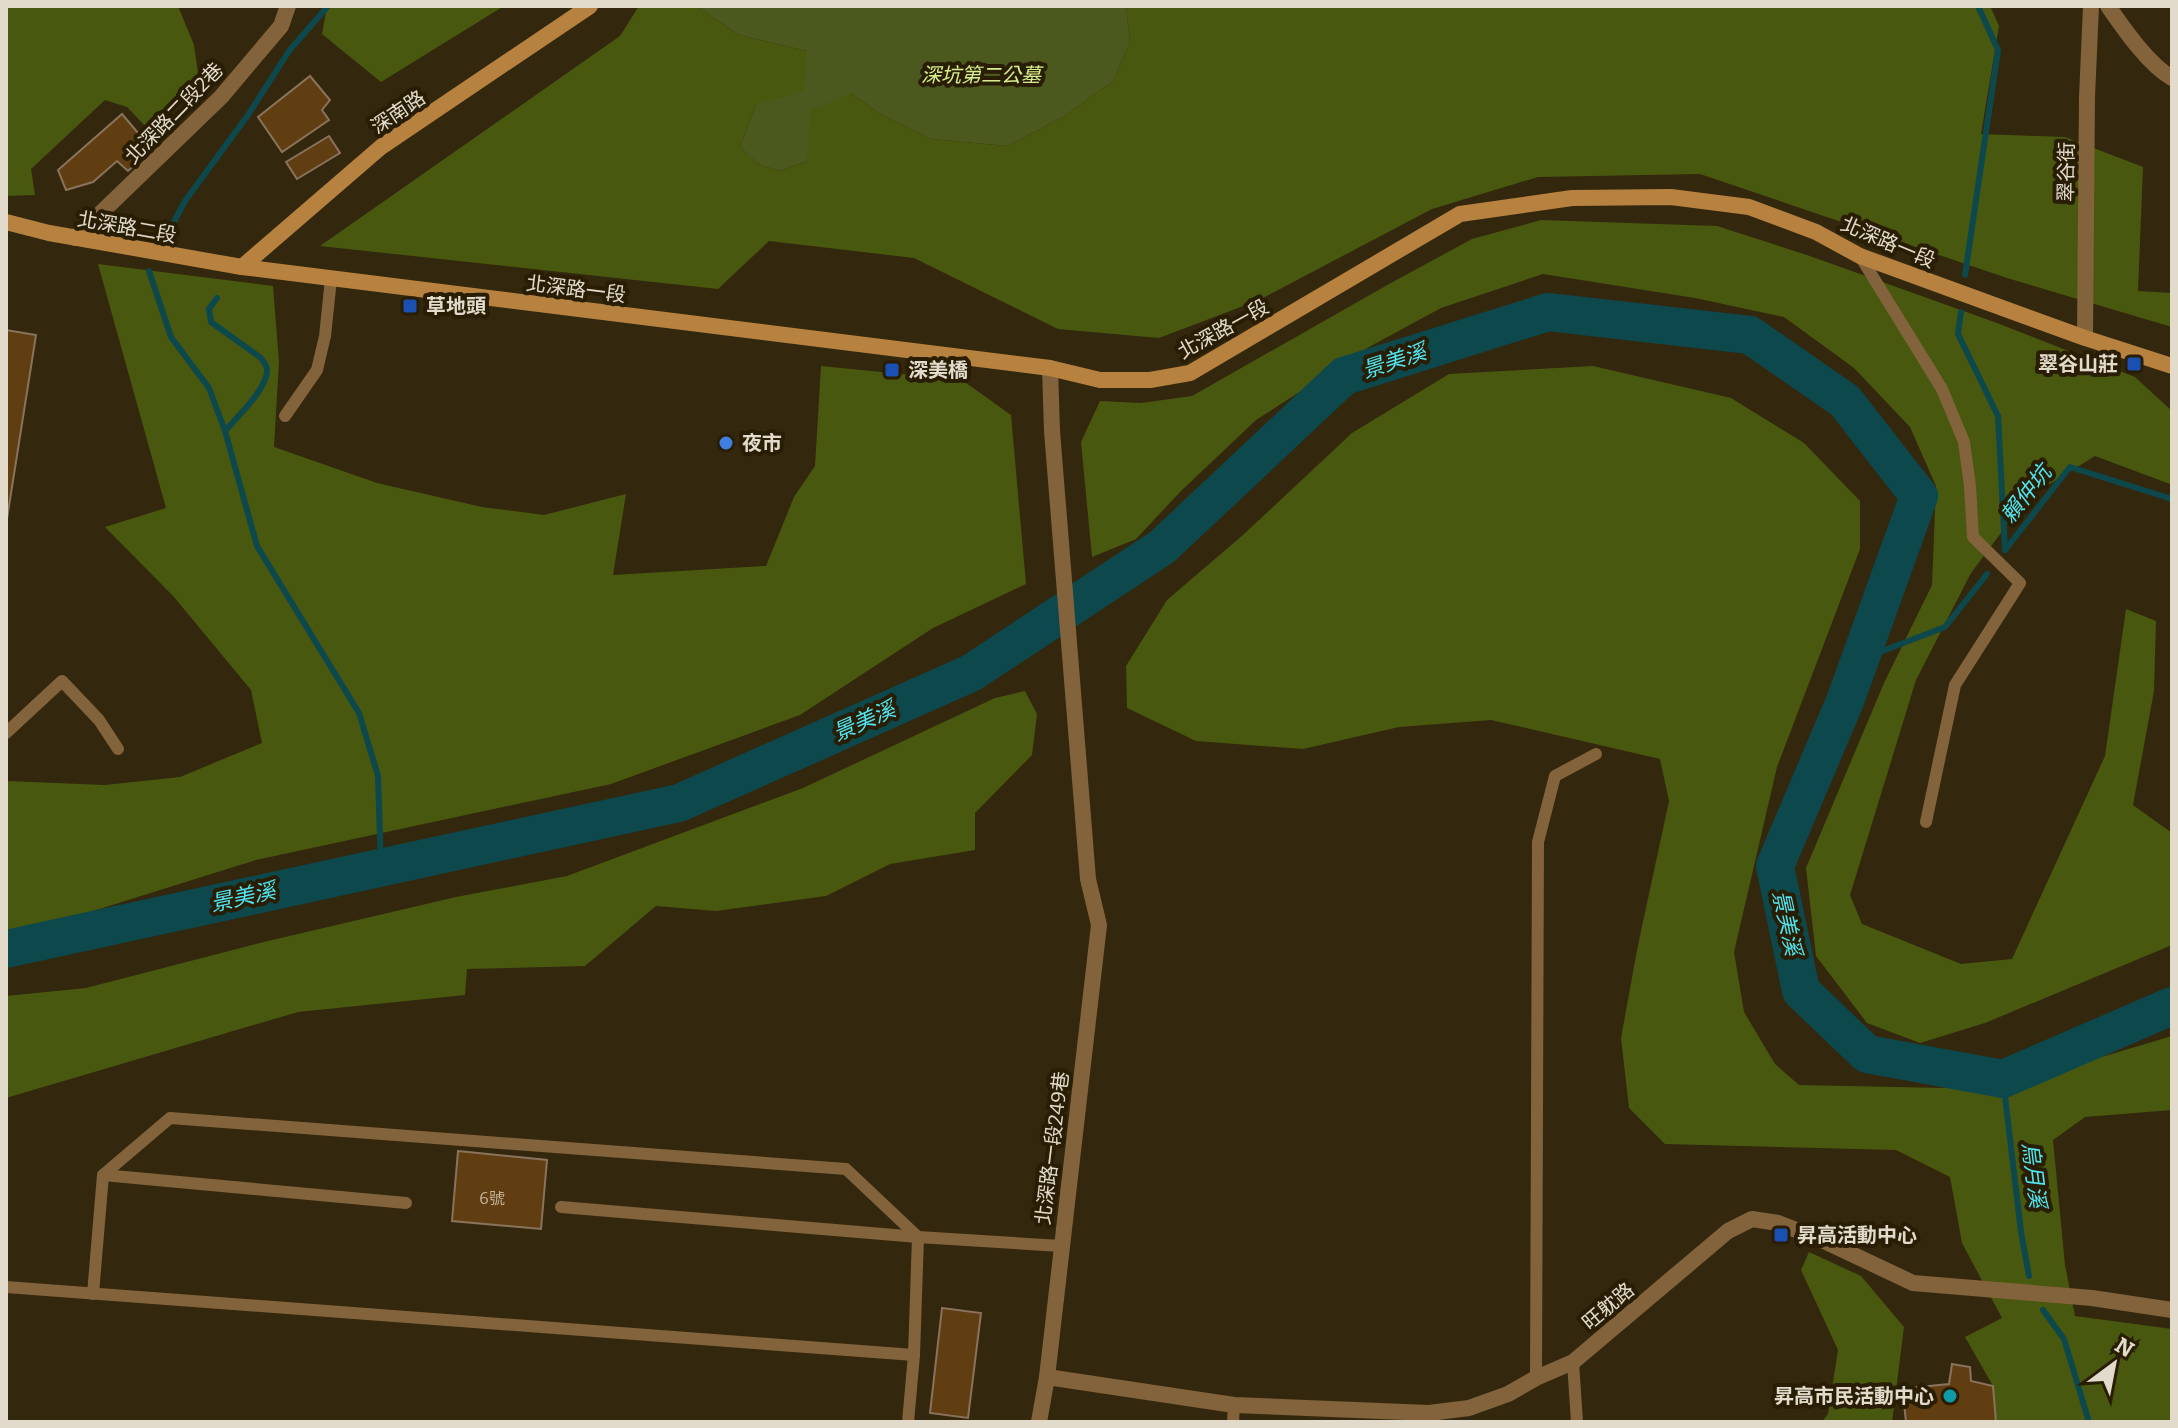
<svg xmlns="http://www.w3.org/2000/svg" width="2178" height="1428" font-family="Bitter,'Noto Sans TC',serif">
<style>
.green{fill:#4b591f}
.forest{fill:#49580f}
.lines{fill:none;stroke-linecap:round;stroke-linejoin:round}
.stream{stroke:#0d484d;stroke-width:6}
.river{stroke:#0d484d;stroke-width:38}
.building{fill:#613e11;stroke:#89735c;stroke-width:2}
.lane{stroke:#83633b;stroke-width:12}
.street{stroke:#83633b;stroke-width:16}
.secondary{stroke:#b7823f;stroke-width:16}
.transit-dot{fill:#1a4fb4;stroke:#291d04;stroke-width:3}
.shop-dot{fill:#3f7fe0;stroke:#291d04;stroke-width:3}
.culture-dot{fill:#0f9aa8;stroke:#291d04;stroke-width:3}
.labels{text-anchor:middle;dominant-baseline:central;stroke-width:8;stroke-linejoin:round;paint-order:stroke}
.number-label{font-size:16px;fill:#c2b49d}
.park-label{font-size:20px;font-style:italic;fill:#d6ef8e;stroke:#291d04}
.street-label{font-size:20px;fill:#e2dbcc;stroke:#291d04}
.poi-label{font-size:20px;font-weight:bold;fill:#e2dbcc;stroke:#291d04;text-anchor:start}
.water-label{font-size:22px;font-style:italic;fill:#4fe5f4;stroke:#291d04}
</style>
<rect width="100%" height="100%" fill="#33270d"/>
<path class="green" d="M696 6H1126L1130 42 1113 81 1065 116 1007 146 931 139 882 115 850 93 807 161 779 171 758 164 740 147 756 105 807 51 739 35Z"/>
<g class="forest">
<path d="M6 6H178L194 45 199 80 147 128 127 107 105 100 31 169 35 195 6 196Z"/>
<path d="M327 6H504L381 82 322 34Z"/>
<path d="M639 6H696L739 35 807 51 804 90 756 105 740 147 758 164 779 171 807 161 810 111 850 93 882 115 931 139 1007 146 1065 116 1113 81 1130 42 1126 6H1990L1999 26 1981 134 2065 137 2143 167 2138 291 2172 293V327L2007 278 1700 174 1538 177 1432 209 1259 300 1159 338 1058 329 914 258 769 241 718 289 320 246 620 36Z"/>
<path d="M1541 220 1717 226 1807 255 1997 323 2135 377 2172 411V495L2170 484 2095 456 2027 498 1971 573 1916 680 1850 895 1862 924 1961 964 2012 959 2105 756 2126 609 2156 621 2154 691 2133 805 2172 833V945L1985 1023 1920 1043 1867 1023 1816 956 1806 868 1884 683 1932 585 1936 486 1910 427 1854 368 1784 317 1695 298 1543 274 1441 308 1369 347 1256 420 1181 491 1136 539 1092 557 1081 442 1100 401 1141 403 1192 396 1389 284 1472 239Z"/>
<path d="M98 264 273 286 279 362 274 447 377 483 482 507 544 515 626 494 613 575 766 566 794 497 815 466 821 366 962 380 1011 415 1026 584 933 628 800 715 611 784 256 860 45 926 6 930V781L105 785 180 777 262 743 251 690 174 597 105 527 166 508Z"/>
<path d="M1593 366 1731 398 1804 443 1860 501V549L1777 767 1734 952 1744 1012 1775 1064 1799 1085 1945 1088 2105 1056 2172 1036V1110L2085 1117 2053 1140 2065 1265 2075 1316 2172 1329V1422H1996L1993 1386 1965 1337 2002 1318 1962 1243 1950 1177 1896 1150 1665 1144 1629 1108 1621 1038 1638 945 1669 801 1660 759 1491 720 1399 727 1303 749 1196 741 1127 708 1126 666 1167 600 1243 535 1352 433 1449 374Z"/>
<path d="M1025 691 1037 714 1032 755 975 813V850L890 864 826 896 716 911 656 906 585 966 467 969 465 995 298 1012 6 1098V996L86 988 268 941 456 897 567 876 803 788 995 698Z"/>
<path d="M1809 1252 1861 1276 1904 1327 1892 1422H1822L1828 1414 1838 1350 1801 1270Z"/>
</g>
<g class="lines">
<g class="stream">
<path d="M167 235 185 201 248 115 289 51 328 6"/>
<path d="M149 271 171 337 209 388 225 431 257 546 359 713 378 776 381 867"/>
<path d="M1965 275 1998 50 1978 6"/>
<path d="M217 298 209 309 211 322 261 358C264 363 267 365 267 370 268 388 236 418 225 431"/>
<path d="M1961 312 1958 334 1998 416 2005 550"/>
<path d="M2005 550 2070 467 2172 499"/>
<path d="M1859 660 1945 627 1987 574"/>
<path d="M2003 1079 2021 1232 2029 1276"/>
<path d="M2043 1310 2064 1339 2089 1422"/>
</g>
<path class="river" d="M6 949 679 803 971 673 1162 547 1344 376 1548 312 1750 335 1845 401 1919 496 1845 701 1775 866 1801 991 1867 1054 2003 1079 2172 1006"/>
</g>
<g class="building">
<path d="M310 76 330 100 322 110 329 120 282 152 258 117Z"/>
<path d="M122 114 149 146 139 155 141 159 128 171 117 161 93 182 66 190 58 170Z"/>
<path d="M329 136 340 153 297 179 286 162Z"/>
<path d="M6 330 36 335 6 525Z"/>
<path d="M458 1151 547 1160 541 1229 452 1221Z"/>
<path d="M942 1308 981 1313 968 1418 930 1413Z"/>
<path d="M1952 1364 1970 1367 1971 1381 1993 1386 1996 1422H1906L1904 1403 1909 1388 1949 1384Z"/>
</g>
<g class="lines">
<g class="lane">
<path d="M1860 256 1942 389 1964 442 1970 486 1973 537 2020 583 1955 685 1926 822"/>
<path d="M285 416 317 370 325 336 331 279"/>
<path d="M6 733 62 681 99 720 118 749"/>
<path d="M103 1175 406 1203"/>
<path d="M561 1207 918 1237"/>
<path d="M6 1287 914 1355"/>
<path d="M93 1294 103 1175 170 1118 846 1169 918 1237"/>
<path d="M1573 1362 1577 1422"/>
<path d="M1536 1378 1538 842 1555 776 1596 754"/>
<path d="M908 1422 914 1355 918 1237 1061 1246"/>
<path d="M1233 1422 1234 1405"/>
</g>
<g class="street">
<path d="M2108 6C2124 29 2148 64 2172 78"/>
<path d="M75 238 221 97 281 26 288 6"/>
<path d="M2085 338 2087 97 2091 6"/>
<path d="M1047 1377 1234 1405 1429 1413 1469 1408 1508 1394 1536 1378 1573 1362 1728 1231 1752 1219 1778 1223 1822 1240 1913 1283 2092 1298 2172 1310"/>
<path d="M1039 1422 1047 1377 1099 925 1088 879 1052 431 1050 368"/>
</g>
<g class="secondary">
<path d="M6 222 49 233 242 267 1050 368 1100 380H1150L1190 373 1460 214 1572 198 1671 197 1749 207 1816 232 1860 256 2085 338 2172 366"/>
<path d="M242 267 381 147 590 6"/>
</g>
</g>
<g class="transit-dot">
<rect x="402" y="298" width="16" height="16" rx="4"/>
<rect x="2126" y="356" width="16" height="16" rx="4"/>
<rect x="884" y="362" width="16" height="16" rx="4"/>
<rect x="1773" y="1227" width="16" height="16" rx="4"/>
</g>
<circle class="shop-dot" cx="726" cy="443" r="8"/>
<circle class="culture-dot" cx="1950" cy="1396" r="8"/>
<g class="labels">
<g class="number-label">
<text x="492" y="1198">6號</text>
</g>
<g class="park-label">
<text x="981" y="75">深坑第二公墓</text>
</g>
<g class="street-label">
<text transform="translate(398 112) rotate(-34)">深南路</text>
<text transform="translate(174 113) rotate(-46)">北深路二段2巷</text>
<text transform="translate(2066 172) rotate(-89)">翠谷街</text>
<text transform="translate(127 227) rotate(10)">北深路二段</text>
<text transform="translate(1888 242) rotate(23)">北深路一段</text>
<text transform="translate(576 289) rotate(7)">北深路一段</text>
<text transform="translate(1223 329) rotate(-29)">北深路一段</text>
<text transform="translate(1052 1148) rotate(-83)">北深路一段249巷</text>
<text transform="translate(1608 1306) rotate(-40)">旺躭路</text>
</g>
<g class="poi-label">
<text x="426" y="306">草地頭</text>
<text x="2118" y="364" text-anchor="end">翠谷山莊</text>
<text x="908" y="370">深美橋</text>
<text x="742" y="443">夜市</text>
<text x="1797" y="1235">昇高活動中心</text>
<text x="1934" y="1396" text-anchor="end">昇高市民活動中心</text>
</g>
<g class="water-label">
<text transform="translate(1394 361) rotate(-18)">景美溪</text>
<text transform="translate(2026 494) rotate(-52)">賴仲坑</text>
<text transform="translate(864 721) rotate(-24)">景美溪</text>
<text transform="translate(243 897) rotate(-12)">景美溪</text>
<text transform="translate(1787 923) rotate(78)">景美溪</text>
<text transform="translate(2034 1175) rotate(83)">烏月溪</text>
</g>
</g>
<rect width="2178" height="1428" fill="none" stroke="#e2dbcc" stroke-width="16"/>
<g transform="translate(2114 1364) rotate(32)" stroke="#291d04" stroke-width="6" paint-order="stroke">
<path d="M0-6L14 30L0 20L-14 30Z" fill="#e2dbcc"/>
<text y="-12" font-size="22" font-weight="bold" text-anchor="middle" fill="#e2dbcc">N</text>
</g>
</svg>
